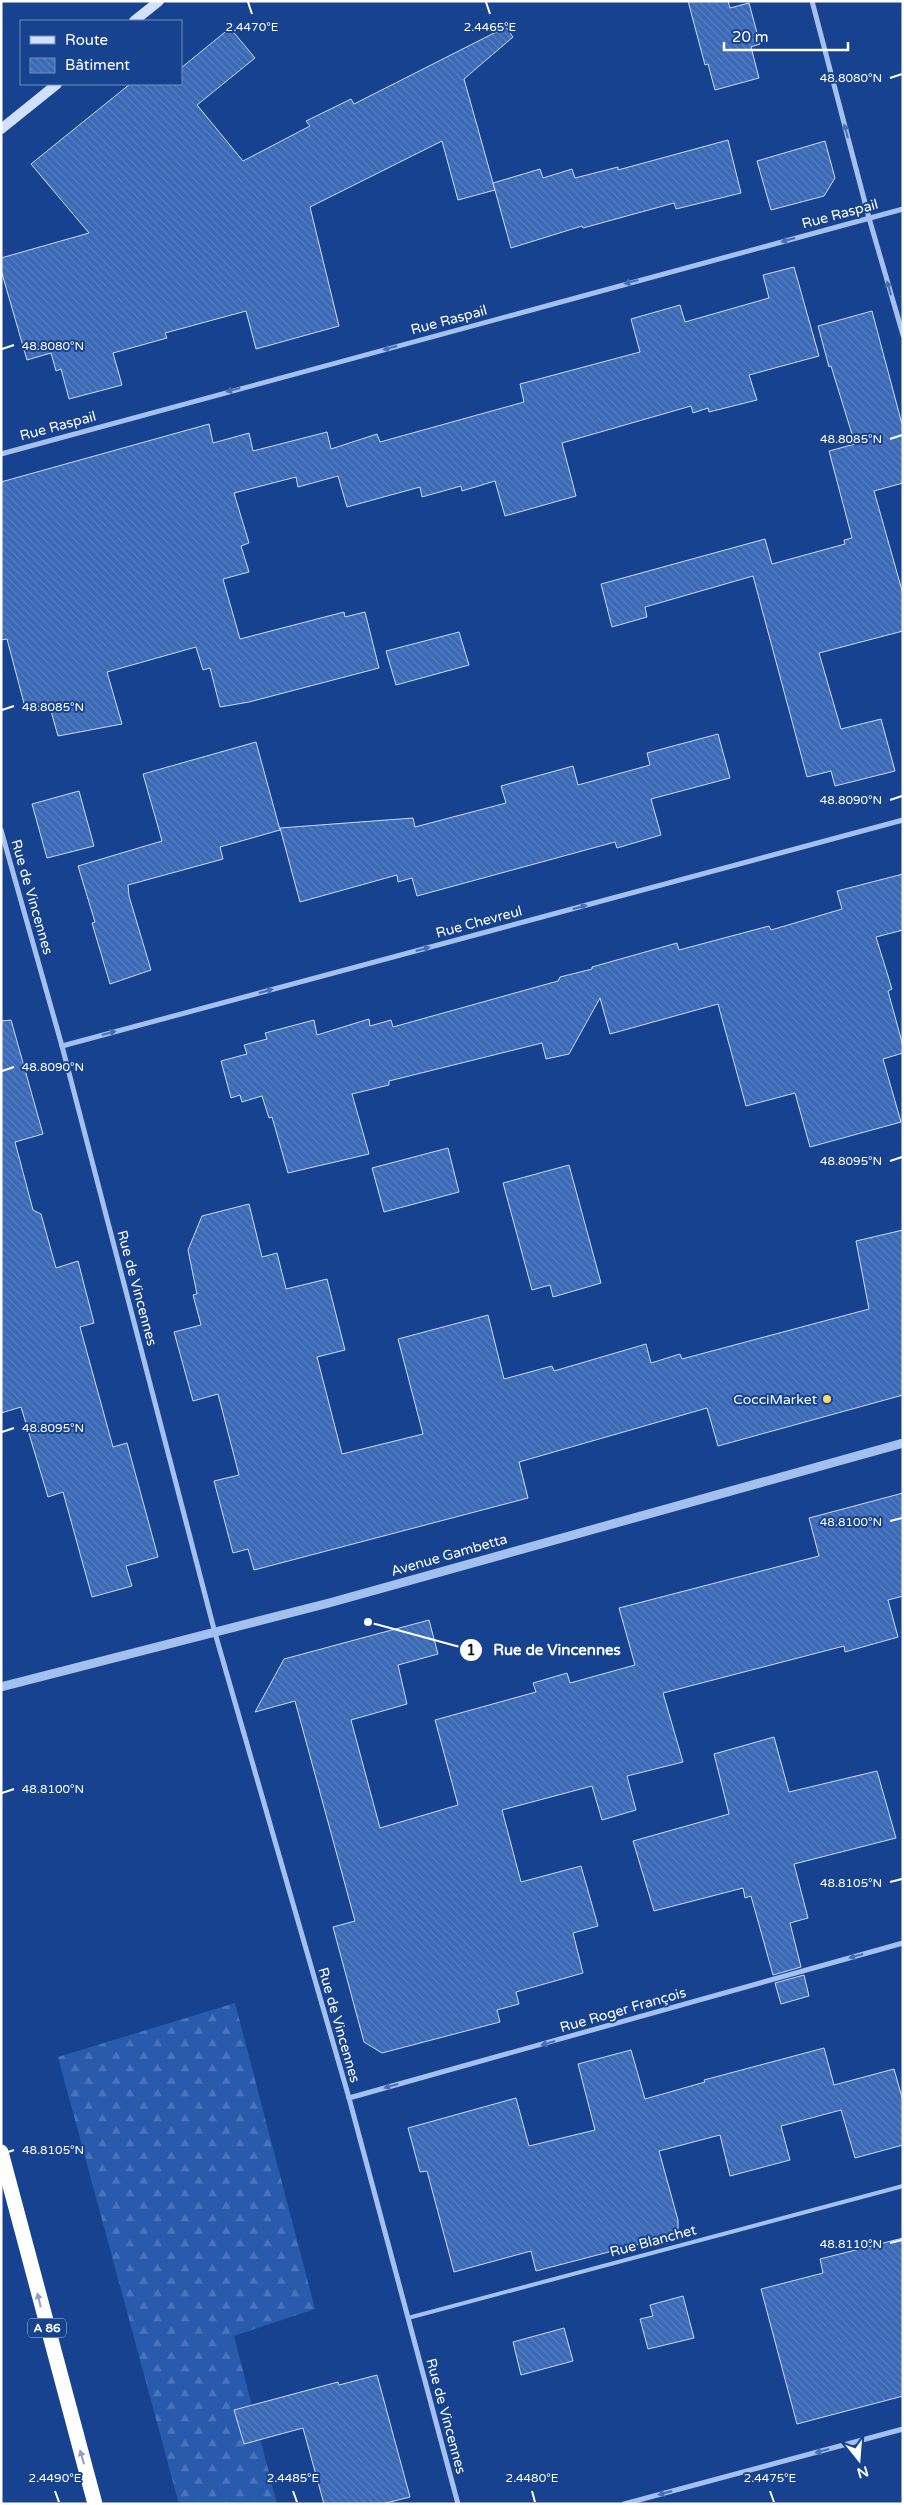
<svg xmlns="http://www.w3.org/2000/svg" width="904" height="2505" font-family="'Varela Round',sans-serif">
<style>
.forest{fill:url(#forest-firs)}
.building{fill:url(#building-back-hatch);stroke:#cadcfb}
.lines{fill:none;stroke-linecap:round;stroke-linejoin:round}
.service{stroke:#a3c0ef;stroke-width:4}
.minor{stroke:#a3c0ef;stroke-width:5}
.tertiary{stroke:#a3c0ef;stroke-width:9}
.secondary{stroke:#d1e0fb;stroke-width:10}
.motorway{stroke:#fff;stroke-width:15}
.oneway{fill:#486eb1}
.oneway2{fill:#8ba0c7}
.ticks{fill:none;stroke:#fff;stroke-width:2}
.poi-dot{fill:#ffdd62;stroke:#17428f;stroke-width:2}
.labels{text-anchor:middle;dominant-baseline:central;stroke-width:4;stroke-linejoin:round;paint-order:stroke}
.shield{fill:#17428f;stroke:#b9c6dd;stroke-width:1}
.shield-label{font-size:12px;font-weight:bold;fill:#fff}
.street-label{font-size:14px;fill:#fff;stroke:#17428f}
.poi-label{font-size:14px;fill:#fff;stroke:#17428f;text-anchor:end}
.ticks-label{font-size:12px;text-anchor:middle;fill:#fff;stroke:#17428f;stroke-width:4;stroke-linejoin:round;paint-order:stroke}
.leader{fill:none;stroke:#fff;stroke-width:2}
.callout-dot{fill:#fff;stroke:#17428f;stroke-width:2}
.mark-label{font-size:15px;text-anchor:middle;font-weight:bold;fill:#111}
.callout-label{font-size:15px;text-anchor:middle;font-weight:bold;fill:#fff;stroke:#17428f;stroke-width:4;stroke-linejoin:round;paint-order:stroke}
</style>
<defs>
<pattern id="forest-firs" width="22" height="20" patternUnits="userSpaceOnUse" patternTransform="scale(1.25)"><rect width="22" height="20" fill="#295bad"/><path d="M5 1l3.5 6h-7zM16 11l3.5 6h-7z" fill="#4974b9"/></pattern>
<pattern id="building-back-hatch" width="6" height="6" patternUnits="userSpaceOnUse" patternTransform="scale(1.25)"><rect width="6" height="6" fill="#3b69b5"/><path d="M-1 5l2 2M0 0l6 6M5-1l2 2" fill="none" stroke="#5880c0"/></pattern>
</defs>
<rect width="100%" height="100%" fill="#17428f"/>
<path class="forest" d="M235 2003 315 2309 234 2336 277 2504H179L58 2057Z"/>
<g class="building">
<path d="M688 1H728L730 8 749 3 760 44 751 47 759 78 715 90 708 64 705 65Z"/>
<path d="M506 27 513 37 464 79 495 190 458 200 442 141 310 207 339 326 256 349 246 311 165 333 167 338 113 353 122 385 69 399 61 369 56 371 51 353 27 360 1 270V258L89 233 31 164 130 84H181V68L230 28 255 58 197 105 243 161 310 126 306 121 351 99 354 104Z"/>
<path d="M728 140 741 193 676 209 674 203 583 228 582 226 511 248 493 183 540 169 543 178 572 169 575 178 618 167V170Z"/>
<path d="M825 141 835 178 824 196 771 210 757 161Z"/>
<path d="M794 267 819 356 749 375 757 400 709 412 708 408 693 413 691 406 562 443 576 496 505 516 495 481 462 491 461 486 422 497 420 487 347 507 338 476 298 487 296 477 234 493 249 543 241 546 249 572 223 579 240 639 344 612 345 617 365 612 379 668 249 702 220 707 210 668 203 670 196 647 107 672 122 724 58 736 49 704 26 711 7 639 1 640V482L209 424 213 443 249 433 253 451 327 432 331 449 377 434 380 442 524 402 520 384 640 352 631 319 680 305 685 322 769 298 763 275Z"/>
<path d="M872 311 903 428V483L874 491 903 594V631L819 653 841 729 881 719 895 771 835 786 831 771 807 777 753 576 645 607 647 617 612 627 601 584 765 539 772 564 845 544 844 540 852 538 829 451 855 444 831 366 829 367 818 326Z"/>
<path d="M459 632 469 665 396 685 386 651Z"/>
<path d="M718 734 730 778 651 799 661 835 617 848 615 842 417 896 412 878 398 882 397 875 300 902 280 828 413 818 415 827 506 803 501 786 573 766 578 785 650 765 647 753Z"/>
<path d="M256 742 280 830 220 847 223 859 128 885 129 896 151 970 110 984 92 923 95 922 78 866 162 841 143 774Z"/>
<path d="M79 791 94 846 47 858 32 804Z"/>
<path d="M903 874V930L876 937 892 989 888 991 903 1046V1053L883 1059 901 1122 810 1147 795 1093 746 1106 718 1004 610 1034 600 998 569 1054 546 1059 542 1043 389 1081V1085L352 1094 369 1154 288 1173 272 1117 269 1118 262 1096 242 1102 240 1095 231 1098 221 1061 247 1054 244 1045 267 1039 265 1033 314 1020 317 1035 369 1019 370 1026 391 1020 393 1027 558 981 560 977 592 969V967L677 943 679 950 769 926 771 930 842 909 837 891Z"/>
<path d="M11 1020 43 1134 15 1142 33 1210 41 1214 56 1268 78 1261 94 1323 80 1327 113 1447 127 1443 158 1557 126 1566 132 1586 92 1597 63 1492 48 1497 21 1407 1 1413V1021Z"/>
<path d="M448 1148 459 1192 384 1212 372 1168Z"/>
<path d="M569 1165 601 1283 553 1297 550 1285 532 1290 503 1183Z"/>
<path d="M249 1204 262 1257 277 1253 286 1289 327 1279 345 1350 317 1357 342 1454 423 1434 398 1339 488 1315 504 1379 552 1366 554 1371 646 1344 651 1363 680 1354 682 1359 869 1309 856 1241 903 1230V1395L718 1446 707 1408 519 1462 528 1498 254 1570 248 1549 233 1553 214 1481 239 1475 218 1394 193 1401 174 1332 201 1325 193 1295 197 1294 188 1250 202 1216Z"/>
<path d="M903 1493V1596L888 1600 898 1637 845 1652 844 1646 663 1693 683 1762 627 1776 636 1810 602 1820 592 1786 502 1810 521 1882 581 1866 598 1926 573 1933 583 1973 516 1992 519 2004 497 2010 500 2022 382 2053 364 2042 333 1927 355 1921 295 1701 255 1712 284 1659 429 1620 438 1654 398 1665 407 1704 351 1720 380 1828 458 1805 435 1720 536 1692 533 1683 567 1673 570 1683 635 1665 619 1608 819 1556 809 1518Z"/>
<path d="M774 1737 789 1792 877 1771 896 1838 794 1864 808 1918 790 1923 801 1967 773 1975 751 1896 745 1898 743 1888 654 1911 633 1841 729 1814 714 1754Z"/>
<path d="M804 1975 809 1996 781 2004 775 1983Z"/>
<path d="M824 2048 834 2085 894 2069 903 2101V2145L855 2158 841 2110 781 2126 790 2160 730 2176 720 2135 659 2151 678 2220V2234L536 2271 531 2251 454 2272 427 2171 420 2172 408 2128 516 2098 529 2146 595 2130 578 2064 631 2050 645 2099 705 2082 704 2080Z"/>
<path d="M903 2238V2396L797 2424 761 2289 823 2273 820 2259Z"/>
<path d="M683 2296 694 2338 648 2349 640 2319 653 2316 650 2305Z"/>
<path d="M564 2328 573 2361 521 2375 513 2342Z"/>
<path d="M377 2375 410 2497 382 2504H324L303 2428 244 2444 234 2410 338 2382 339 2385Z"/>
</g>
<g class="lines">
<path class="service" d="M408 2318 903 2186"/>
<g class="minor">
<path d="M812 1 869 218 903 335"/>
<path d="M1 454 903 209"/>
<path d="M1 830 62 1046 215 1633 349 2098 458 2504"/>
<path d="M62 1046 903 820"/>
<path d="M349 2098 903 1943"/>
<path d="M624 2504 903 2429"/>
</g>
<path class="tertiary" d="M1 1687 329 1603 903 1443"/>
<g class="secondary">
<path d="M134 21 159 1"/>
<path d="M1 129 57 84"/>
</g>
<path class="motorway" d="M1 2152 95 2504"/>
</g>
<defs><path id="oneway-solid" d="M-6-.8H1V-3.2L6.5 0L1 3.2V.8H-6Z" transform="scale(1.25)"/></defs>
<g class="oneway">
<use href="#oneway-solid" transform="translate(846 131) rotate(-105)"/>
<use href="#oneway-solid" transform="translate(788 240) rotate(165)"/>
<use href="#oneway-solid" transform="translate(631 282) rotate(165)"/>
<use href="#oneway-solid" transform="translate(889 288) rotate(-106)"/>
<use href="#oneway-solid" transform="translate(390 348) rotate(165)"/>
<use href="#oneway-solid" transform="translate(233 390) rotate(165)"/>
<use href="#oneway-solid" transform="translate(580 907) rotate(-15)"/>
<use href="#oneway-solid" transform="translate(423 949) rotate(-15)"/>
<use href="#oneway-solid" transform="translate(266 991) rotate(-15)"/>
<use href="#oneway-solid" transform="translate(109 1033) rotate(-15)"/>
<use href="#oneway-solid" transform="translate(856 1956) rotate(164)"/>
<use href="#oneway-solid" transform="translate(548 2043) rotate(164)"/>
<use href="#oneway-solid" transform="translate(391 2086) rotate(164)"/>
<use href="#oneway-solid" transform="translate(822 2451) rotate(165)"/>
<use href="#oneway-solid" transform="translate(665 2493) rotate(165)"/>
</g>
<g class="oneway2">
<use href="#oneway-solid" transform="translate(39 2300) rotate(-104)"/>
<use href="#oneway-solid" transform="translate(82 2457) rotate(-106)"/>
</g>
<path class="ticks" d="M248 2 252 14M486 2 490 14M890 78 902 74M2 349 14 345M890 439 902 435M2 710 14 706M890 800 902 796M2 1071 14 1067M890 1161 902 1157M2 1432 14 1428M890 1521 902 1518M2 1793 14 1789M890 1882 902 1879M2 2154 14 2150M890 2243 902 2240M55 2491 59 2502M293 2491 297 2502M532 2491 535 2502M770 2491 774 2502"/>
<circle class="poi-dot" cx="827" cy="1399" r="5"/>
<g class="labels">
<rect class="shield" x="28" y="2318.5" width="38" height="19" rx="4"/>
<g class="shield-label">
<text x="47" y="2328">A 86</text>
</g>
<g class="street-label">
<text transform="translate(840 214) rotate(-15)">Rue Raspail</text>
<text transform="translate(449 320) rotate(-15)">Rue Raspail</text>
<text transform="translate(58 426) rotate(-15)">Rue Raspail</text>
<text transform="translate(32 897) rotate(74)">Rue de Vincennes</text>
<text transform="translate(479 922) rotate(-15)">Rue Chevreul</text>
<text transform="translate(137 1288) rotate(75)">Rue de Vincennes</text>
<text transform="translate(449 1555) rotate(-16)">Avenue Gambetta</text>
<text transform="translate(623 2010) rotate(-16)">Rue Roger François</text>
<text transform="translate(339 2025) rotate(74)">Rue de Vincennes</text>
<text transform="translate(653 2241) rotate(-15)">Rue Blanchet</text>
<text transform="translate(446 2416) rotate(75)">Rue de Vincennes</text>
</g>
<g class="poi-label">
<text x="817" y="1399">CocciMarket</text>
</g>
</g>
<g class="ticks-label">
<text x="252" y="31">2.4470°E</text>
<text x="490" y="31">2.4465°E</text>
<text x="851" y="82">48.8080°N</text>
<text x="53" y="350">48.8080°N</text>
<text x="851" y="443">48.8085°N</text>
<text x="53" y="711">48.8085°N</text>
<text x="851" y="804">48.8090°N</text>
<text x="53" y="1071">48.8090°N</text>
<text x="851" y="1165">48.8095°N</text>
<text x="53" y="1432">48.8095°N</text>
<text x="851" y="1526">48.8100°N</text>
<text x="53" y="1793">48.8100°N</text>
<text x="851" y="1887">48.8105°N</text>
<text x="53" y="2154">48.8105°N</text>
<text x="851" y="2248">48.8110°N</text>
<text x="55" y="2482">2.4490°E</text>
<text x="293" y="2482">2.4485°E</text>
<text x="532" y="2482">2.4480°E</text>
<text x="770" y="2482">2.4475°E</text>
</g>
<path class="leader" d="M368 1622L471 1650"/>
<g class="callout-dot">
<circle cx="368" cy="1622" r="5"/>
<circle cx="471" cy="1650" r="12"/>
</g>
<g class="mark-label">
<text x="471" y="1655">1</text>
</g>
<g class="callout-label">
<text x="557" y="1655">Rue de Vincennes</text>
</g>
<rect width="904" height="2505" fill="none" stroke="#ffffff" stroke-width="5"/>
<rect x="20" y="20" width="162" height="65" fill="#17428f" stroke="#748ebc"/>
<rect x="30" y="36" width="25" height="8" fill="#d1e0fb" stroke="#748ebc"/>
<text x="65" y="45" font-size="15" fill="#ffffff">Route</text>
<rect x="30" y="58" width="25" height="15" fill="url(#building-back-hatch)" stroke="#748ebc"/>
<text x="65" y="70" font-size="15" fill="#ffffff">Bâtiment</text>
<g transform="translate(859 2460) rotate(163)" stroke="#17428f" stroke-width="4" paint-order="stroke">
<path d="M0-4L9 19L0 12L-9 19Z" fill="#ffffff"/>
<text y="-8" font-size="14" font-weight="bold" text-anchor="middle" fill="#ffffff">N</text>
</g>
<path d="M724 42v8h124v-8" fill="none" stroke="#ffffff" stroke-width="2.5"/>
<text x="732" y="42" font-size="15" fill="#ffffff" stroke="#17428f" stroke-width="4" paint-order="stroke">20 m</text>
</svg>
